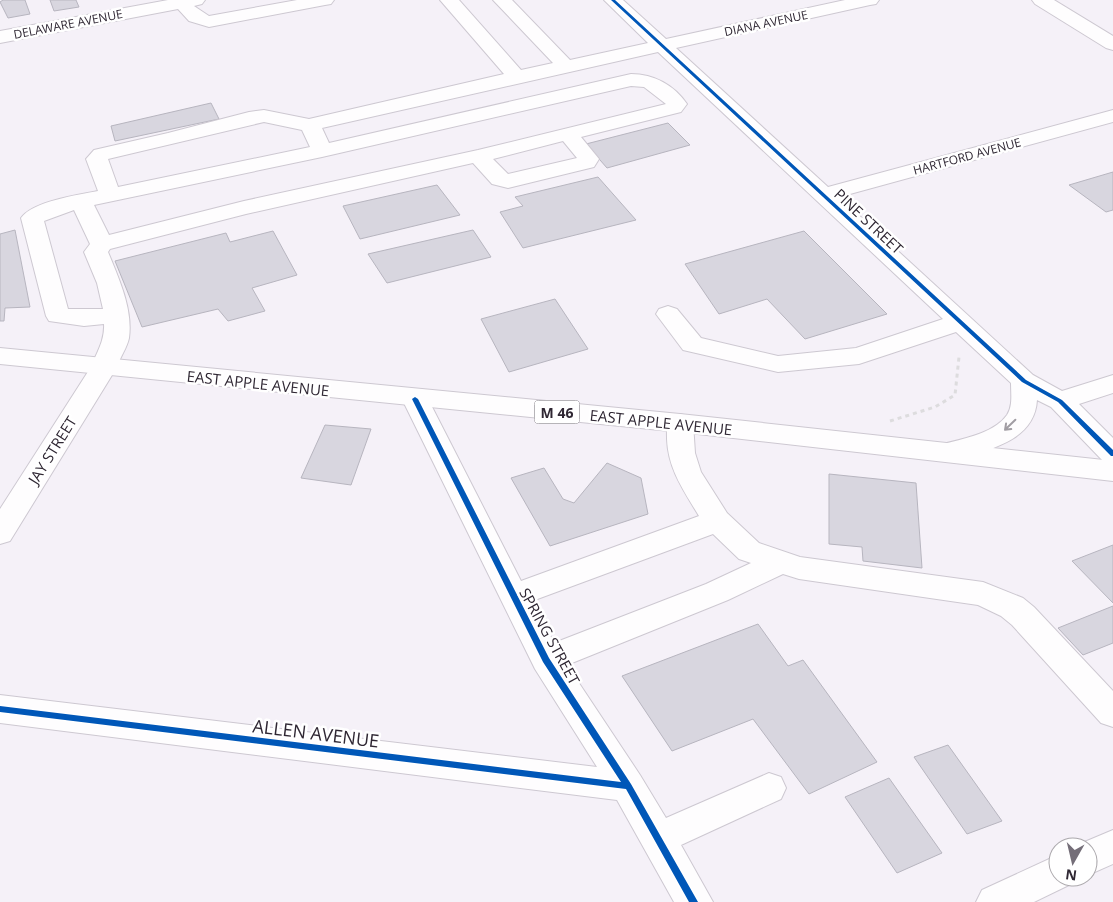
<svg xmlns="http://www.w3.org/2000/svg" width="1113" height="902" font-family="'Open Sans',sans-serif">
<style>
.building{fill:#d8d6df;stroke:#b7b5bf}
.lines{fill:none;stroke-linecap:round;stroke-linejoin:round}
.minor-casing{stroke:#cdc8d1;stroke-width:2}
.major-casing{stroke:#cdc8d1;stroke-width:2}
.path{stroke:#dddcde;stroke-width:3;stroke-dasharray:4 4;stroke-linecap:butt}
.minor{fill:#fefdfe;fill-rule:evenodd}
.major{fill:#fefdfe;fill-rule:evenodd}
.cycleway-casing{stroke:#fff;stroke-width:3}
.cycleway{fill:#0057b8;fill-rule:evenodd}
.oneway{stroke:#a19da3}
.labels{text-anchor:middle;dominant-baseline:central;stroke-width:5;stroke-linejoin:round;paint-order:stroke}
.far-street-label{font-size:12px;fill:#2f2733;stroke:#fff}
.shield{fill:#fff;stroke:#6d6870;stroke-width:1}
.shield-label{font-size:14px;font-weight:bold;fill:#2f2733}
.street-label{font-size:15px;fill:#2f2733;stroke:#fff}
.near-street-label{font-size:18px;fill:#2f2733;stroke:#fff}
</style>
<rect width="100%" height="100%" fill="#f5f1f8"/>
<g class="building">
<path d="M25 0 30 14 8 18 0 2 3 0Z"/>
<path d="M50 0H76L79 7 54 11Z"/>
<path d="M211 103 219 119 115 141 111 126Z"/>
<path d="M668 123 690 145 607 168 586 144Z"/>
<path d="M1113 172V210L1106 212 1069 185Z"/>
<path d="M598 177 636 220 523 248 500 212 523 206 515 197Z"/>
<path d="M437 185 460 215 360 239 343 206Z"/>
<path d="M15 230 30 307 5 308 4 321H0V234Z"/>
<path d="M473 230 491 257 387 283 368 254Z"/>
<path d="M273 231 297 275 252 288 265 311 228 321 218 309 142 327 115 261 226 233 230 242Z"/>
<path d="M804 231 887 314 805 339 767 299 719 314 685 264Z"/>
<path d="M555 299 588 349 509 372 481 319Z"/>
<path d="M325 425 371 429 351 485 301 478Z"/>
<path d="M607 463 641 478 648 514 550 546 511 478 544 468 563 499 574 503Z"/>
<path d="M829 474 916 483 922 568 863 561 862 547 829 544Z"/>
<path d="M1113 545V603L1072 561Z"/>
<path d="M1113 606V643L1083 655 1058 628Z"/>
<path d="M758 624 788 666 803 660 877 762 809 794 753 719 672 751 622 676Z"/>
<path d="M948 745 1002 821 967 834 914 757Z"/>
<path d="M889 778 942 853 897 873 845 797Z"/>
</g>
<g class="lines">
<g class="minor-casing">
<g id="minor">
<path d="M168 0H205L202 4 194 6 209 16 297 0H334L331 4 325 5 209 27 189 21 178 9 0 43V31Z"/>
<path d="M440 0H459L521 70 553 63 493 0H512L570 60 648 43 604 0H623L666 39 845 0H879L876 4 870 5 676 48 828 187 1113 110V122L839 197 1033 375 1062 391 1113 375V393L1079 404 1113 438V464L1103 461 1051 407 1037 400C1035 436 999 447 969 456 957 459 948 463 935 460L931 453 935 446C957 440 993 435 1007 415 1013 406 1011 394 1011 383L956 332 859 364 778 372 683 350 656 314 659 309 668 306 677 309 701 338 778 356 856 348 943 319 658 52 322 128 329 143 631 74C654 74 674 85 687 104L681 112 581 137 599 159 594 167 508 188 492 184 473 163 246 214 110 249 108 252C119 279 133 309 129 338 127 348 120 357 117 367L10 541 0 544V509L91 367C97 352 105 340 104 324L84 326 49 321 46 316 21 218C33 201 78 195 98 191L86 159 94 150 168 133 249 112 264 110 309 119 504 74ZM631 86 644 87 666 104 478 150 244 201 109 235 94 205 322 157ZM264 122 302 130 310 147 118 187 108 159ZM563 141 577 158 508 174 493 159ZM74 210 90 244 84 252 97 283 103 309H68L44 221Z"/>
<path d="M1032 0H1054L1113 36V50L1106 48 1035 4Z"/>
<path d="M415 390 424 393 428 399 521 581 699 516C684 491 668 469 667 439 667 430 666 424 670 417L680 414 690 417 693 423 695 453 701 472 727 513 759 543 800 557 983 582 1023 598 1034 607 1113 691V727L1101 723 1012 625 1001 616 978 605 799 579 783 574 728 600 567 665 640 775 666 818 769 773 781 777 786 788 781 799 681 845 713 902H674L617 800 0 723V695L597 767 535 669 402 399 406 393ZM713 534 739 559 751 563 706 584 554 643 532 601Z"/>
<path d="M1113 830V864L1088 875V847L1075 846Z"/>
<path d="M1058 855V877H1074L1071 884 1034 902H976L982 890Z"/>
</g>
</g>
<g class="major-casing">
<path id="major" d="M0 348 680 414 1113 461V481L680 432 0 364Z"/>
</g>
<path class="path" d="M890 421 935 407 955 395 959 357"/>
<use href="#minor" class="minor"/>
<use href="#major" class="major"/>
<g class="cycleway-casing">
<g id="cycleway">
<path d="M611 0H615L1026 380 1062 400 1113 450V456H1111L1058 402 1022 382Z"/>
<path d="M415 397 418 399 549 658 631 784 698 902H689L626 789 0 712V706L621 782 543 662 412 399Z"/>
</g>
</g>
<use href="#cycleway" class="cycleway"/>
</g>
<defs><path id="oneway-shaft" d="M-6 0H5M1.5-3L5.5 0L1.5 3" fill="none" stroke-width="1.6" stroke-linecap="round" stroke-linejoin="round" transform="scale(1.25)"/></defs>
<use class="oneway" href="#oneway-shaft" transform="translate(1010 425) rotate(136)"/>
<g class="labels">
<g class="far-street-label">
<text transform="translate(766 23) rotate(-12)">DIANA AVENUE</text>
<text transform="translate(68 24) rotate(-11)">DELAWARE AVENUE</text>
<text transform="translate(967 156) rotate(-15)">HARTFORD AVENUE</text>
</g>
<rect class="shield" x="534.5" y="400.5" width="45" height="23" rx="4"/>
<g class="shield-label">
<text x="557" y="412">M 46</text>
</g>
<g class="street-label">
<text transform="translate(869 221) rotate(43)">PINE STREET</text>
<text transform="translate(258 383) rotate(6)">EAST APPLE AVENUE</text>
<text transform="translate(661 422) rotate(6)">EAST APPLE AVENUE</text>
<text transform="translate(52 450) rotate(-58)">JAY STREET</text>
<text transform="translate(550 636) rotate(61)">SPRING STREET</text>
</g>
<g class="near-street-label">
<text transform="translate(316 733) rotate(7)">ALLEN AVENUE</text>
</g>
</g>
<g transform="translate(1073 862) rotate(188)"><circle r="24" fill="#ffffff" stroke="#aca9ad"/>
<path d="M0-4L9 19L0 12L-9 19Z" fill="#746e78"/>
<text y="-8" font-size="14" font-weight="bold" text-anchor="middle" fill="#2f2733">N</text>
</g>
</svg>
